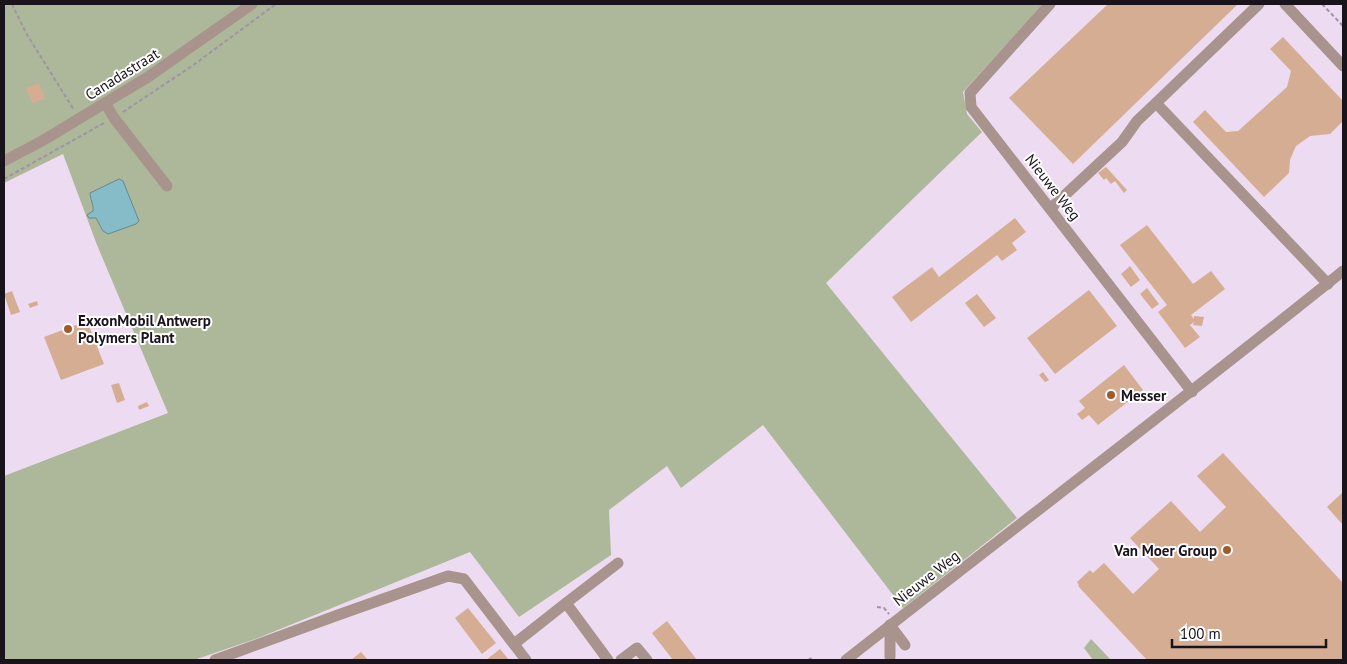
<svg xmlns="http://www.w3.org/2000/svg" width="1347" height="664" font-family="'PT Sans',sans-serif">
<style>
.green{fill:#acb899}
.water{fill:#86bcc8;stroke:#658994}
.building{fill:#d5ad93}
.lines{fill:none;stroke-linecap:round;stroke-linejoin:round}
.path{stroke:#a093a4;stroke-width:2;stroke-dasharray:4 2.5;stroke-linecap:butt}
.minor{stroke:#a8948c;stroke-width:11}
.poi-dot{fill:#9f5a2d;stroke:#fff;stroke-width:2}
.labels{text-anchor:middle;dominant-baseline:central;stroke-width:4;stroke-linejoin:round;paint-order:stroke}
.street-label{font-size:15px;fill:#19131b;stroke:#fff}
.poi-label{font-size:15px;font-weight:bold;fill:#19131b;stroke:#fff;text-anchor:start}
</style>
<rect width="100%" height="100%" fill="#eddbf2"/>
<g class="green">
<path d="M4 4H1043L963 92 967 114 982 132 826 283 1017 518 903 608 763 425 681 488 667 466 609 510 611 555 519 617 470 552 258 638 194 660H4V476L168 413 97 245 63 154 4 183Z"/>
<path d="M1091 639 1111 660H1093L1084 648Z"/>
</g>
<path class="water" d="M119 179 123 181 139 221 136 224 108 234 103 231 96 218H89L87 215 93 211C94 205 90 199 90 193Z"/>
<g class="building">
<path d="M1108 4H1238L1073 164 1009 98Z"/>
<path d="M1283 37 1343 101V121L1330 134 1310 136 1296 146 1290 160 1289 173 1264 197 1193 122 1205 110 1226 132 1238 131 1287 87 1291 71 1270 49Z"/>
<path d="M39 83 45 99 32 103 26 88Z"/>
<path d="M1106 167 1127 190 1124 193 1115 181 1111 184 1106 178 1104 180 1098 173Z"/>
<path d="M1015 218 1026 232 1012 243 1017 250 1002 261 997 255 911 322 892 297 932 267 939 277Z"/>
<path d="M1147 225 1193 284 1211 271 1225 289 1191 315 1194 319V316L1204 317 1202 326 1193 325 1194 322 1190 325 1200 337 1185 348 1158 312 1167 305 1120 245Z"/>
<path d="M1130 266 1140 280 1131 287 1121 274Z"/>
<path d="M1147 288 1159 304 1152 309 1140 294Z"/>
<path d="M1089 290 1117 326 1055 374 1027 338Z"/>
<path d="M12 291 20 312 11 315 4 294Z"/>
<path d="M977 294 996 318 984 327 965 303Z"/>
<path d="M37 301 38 305 30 308 28 304Z"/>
<path d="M87 321 104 364 61 380 44 337Z"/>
<path d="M1124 365 1143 390 1098 425 1089 415 1082 420 1077 414 1085 408 1079 401Z"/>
<path d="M1043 372 1049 380 1045 382 1039 375Z"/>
<path d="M119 383 125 400 117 403 111 385Z"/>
<path d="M147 402 149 406 139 410 138 406Z"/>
<path d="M1223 453 1343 583V660H1147L1078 586 1079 585 1077 582 1090 570 1093 573 1104 563 1133 594 1159 569 1130 538 1171 501 1200 532 1226 507 1197 476Z"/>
<path d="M1343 492V525L1327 507Z"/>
<path d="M468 608 496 643 482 654 455 618Z"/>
<path d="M667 621 697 660H673L652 633Z"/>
<path d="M500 649 509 660H486Z"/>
<path d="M361 652 368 660H351Z"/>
</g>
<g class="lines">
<g class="path">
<path d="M12 4 26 33 74 110"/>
<path d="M1322 4 1343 26"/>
<path d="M123 112 192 66 276 4"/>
<path d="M4 179 104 123"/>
<path d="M877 607 884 608 889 614"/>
<path d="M808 660 812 658"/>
</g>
<g class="minor">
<path d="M1050 4 970 93 971 107 1192 392"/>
<path d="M1285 4 1343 66"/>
<path d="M105 103 114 118 167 186"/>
<path d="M1156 103 1328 284"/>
<path d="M4 161 42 141 148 77 252 4"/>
<path d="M1051 208 1122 142 1137 121 1156 103 1259 4"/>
<path d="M566 603 618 563"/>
<path d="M890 625 905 645"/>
<path d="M514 644 566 603 608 660"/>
<path d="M890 657V625"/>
<path d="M215 660 338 615 448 576 464 579 526 660"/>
<path d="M621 660 637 648 647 660"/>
<path d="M846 660C1011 530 1179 403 1343 271"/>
</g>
</g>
<g class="poi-dot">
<circle cx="68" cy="329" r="5"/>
<circle cx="1111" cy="395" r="5"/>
<circle cx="1227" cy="550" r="5"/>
</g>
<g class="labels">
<g class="street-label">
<text transform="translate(122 74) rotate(-32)">Canadastraat</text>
<text transform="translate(1053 187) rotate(52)">Nieuwe Weg</text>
<text transform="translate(926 578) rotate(-38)">Nieuwe Weg</text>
</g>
<g class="poi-label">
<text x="78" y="320">ExxonMobil Antwerp<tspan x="78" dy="17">Polymers Plant</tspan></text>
<text x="1121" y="395">Messer</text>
<text x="1217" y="550" text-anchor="end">Van Moer Group</text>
</g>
</g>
<rect width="1347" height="664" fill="none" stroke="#19131b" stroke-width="10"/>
<path d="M1172 639v8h154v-8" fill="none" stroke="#19131b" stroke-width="2.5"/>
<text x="1180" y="639" font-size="15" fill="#19131b" stroke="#ffffff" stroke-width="4" paint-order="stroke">100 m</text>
</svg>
